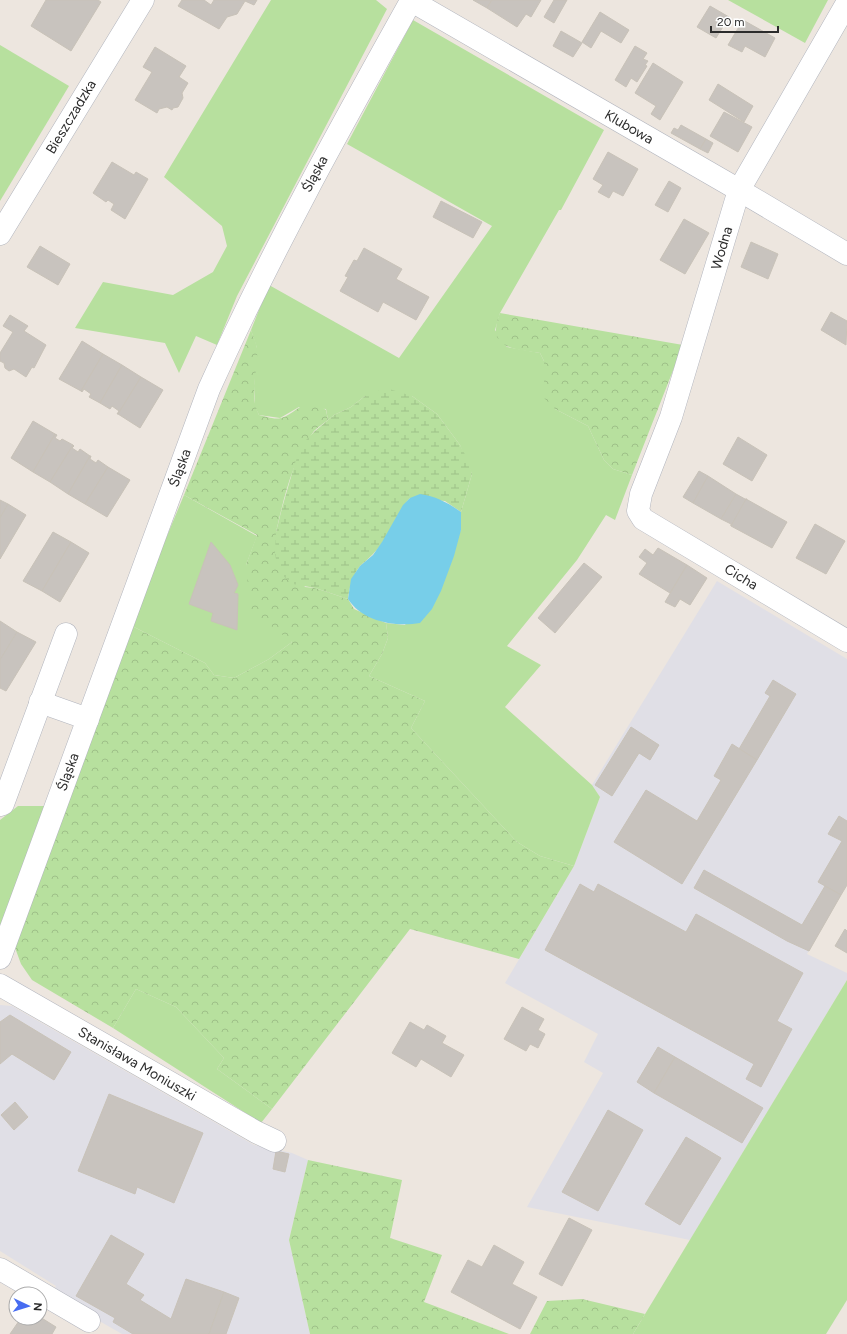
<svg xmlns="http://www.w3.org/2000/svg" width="847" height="1334" font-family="Figtree,sans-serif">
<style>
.industrial{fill:#e0dfe6}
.grass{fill:#b7e09e}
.forest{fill:url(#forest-crowns)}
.wetland{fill:url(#wetland-marsh)}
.water{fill:#77cee9}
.building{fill:#c8c3be;stroke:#c8c2b8}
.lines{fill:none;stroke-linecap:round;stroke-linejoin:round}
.minor-casing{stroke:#b2b5be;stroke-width:23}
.minor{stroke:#fff;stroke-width:22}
.labels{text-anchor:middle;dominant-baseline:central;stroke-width:3.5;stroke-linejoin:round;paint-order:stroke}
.street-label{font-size:14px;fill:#2c2c2c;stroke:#fff}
</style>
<defs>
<pattern id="forest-crowns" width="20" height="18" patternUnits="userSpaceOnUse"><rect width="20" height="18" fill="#b7e09e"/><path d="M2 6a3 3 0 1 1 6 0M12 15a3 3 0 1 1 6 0" fill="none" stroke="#9ec088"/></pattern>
<pattern id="wetland-marsh" width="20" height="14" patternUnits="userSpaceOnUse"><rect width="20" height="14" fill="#b7e09e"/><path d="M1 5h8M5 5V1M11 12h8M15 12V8" fill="none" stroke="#9ec088"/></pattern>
</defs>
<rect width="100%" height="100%" fill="#ede6df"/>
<g class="industrial">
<path d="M717 581 847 659V885L807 954 847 973V980L690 1240 527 1207 603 1073 584 1062 598 1034 505 983 574 866 600 797 592 785Z"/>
<path d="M0 1005 12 1006 254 1145 292 1153 308 1160 289 1240 310 1334H122L52 1294 56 1286 0 1251Z"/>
</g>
<g class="grass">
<path d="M271 0H376L387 9 237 296 217 345 196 336 179 373 165 343 75 328 103 282 173 295 213 272 227 246 222 226 164 177Z"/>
<path d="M728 0H828L805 43Z"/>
<path d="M413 20 604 130 561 210H559L500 313 495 330 507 347 540 353 544 361V375L555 409 588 426 604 460 613 469 632 475 615 520 606 515 577 560 507 646 541 665 505 707 592 785 600 797 574 866 540 856 517 842 411 728 425 701 369 676 382 654 388 638 386 623 405 625 461 530V512L472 474 460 445 437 414 412 396H365L351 407 334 415 328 420 326 409 299 407 280 418 259 415 255 407 254 386 257 348 251 330 269 285 399 358 492 226 347 144Z"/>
<path d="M0 45 69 86 0 201Z"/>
<path d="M184 495 257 536 246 565 292 642 269 659 234 678 214 675 205 663 130 625Z"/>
<path d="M18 806H45L0 926V820Z"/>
<path d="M847 980V1300L826 1334H633Z"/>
<path d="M136 989 176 1007 224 1058 217 1069 272 1109 261 1123 113 1028Z"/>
</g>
<g class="forest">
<path d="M500 313 683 345 632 475 613 469 604 460 588 426 555 409 544 398V361L540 353C525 350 494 350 496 329 496 324 498 318 500 313Z"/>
<path d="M251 330C253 336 256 342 257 348 259 370 248 394 259 415 265 416 274 420 281 418 298 413 304 394 326 410L328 420C324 423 318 427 314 431 292 460 284 498 276 532L305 587 315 588 348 599 354 609 386 623 388 638 382 654 369 676 425 701 411 728 517 842 540 856 574 866 519 959 410 929 272 1109 217 1069 224 1058 176 1007 136 989 113 1028 32 980 21 964 14 945 130 625 205 663 214 675 234 678 269 659 292 642 250 610 246 565 257 535 184 495Z"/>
<path d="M308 1160 402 1180 390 1238 442 1255 424 1302 509 1334H310L289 1240Z"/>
<path d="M582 1299 645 1314 633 1334H530L547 1301Z"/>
</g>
<path class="wetland" d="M386 388 412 396 437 414 460 445 469 462 472 474 461 512 445 501 410 498C398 511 392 528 382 543 376 552 369 558 361 565 353 574 349 588 348 599L315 588 293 584 282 575 277 566 275 553 276 532 282 508 295 463 303 443 315 431 334 415 351 407 365 396Z"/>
<path class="water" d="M420 494C436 496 448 503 461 512V530L454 556 441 591 432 609 420 623C395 627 363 622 348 599L351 579 360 566 373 555 382 542 403 505 410 498Z"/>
<g class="building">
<path d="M46 0H98L101 2 71 51 31 26Z"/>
<path d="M182 0H204L211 5 214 0H257L254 5 245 1 237 14 227 17 219 29 178 6Z"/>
<path d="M473 0H492L487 8Z"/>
<path d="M492 0H541L531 17 526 14 517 27 487 8Z"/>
<path d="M554 0H567L554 23 544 17Z"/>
<path d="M710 6 729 17 716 38 697 27Z"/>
<path d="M600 12 629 30 621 43 601 31 591 48 582 42Z"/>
<path d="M743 20 775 38 765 57 745 46 742 52 728 45Z"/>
<path d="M561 31 582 43 573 57 553 46Z"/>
<path d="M635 46 647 53 643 59 648 61 645 65 647 66 637 82 631 78 626 87 615 80Z"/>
<path d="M155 47 186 66 179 77 188 83 182 93 183 98 178 107 173 108 172 110 167 107 159 109 157 113 135 100 152 72 143 67Z"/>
<path d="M653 63 683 82 660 120 651 114 656 106 635 93Z"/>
<path d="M718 84 753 106 744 122 709 100Z"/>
<path d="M724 112 752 127 738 152 710 136Z"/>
<path d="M681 125 706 139 700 149 671 133 674 128 678 130Z"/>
<path d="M706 139 713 143 708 153 700 149Z"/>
<path d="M608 152 638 169 623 196 613 191 609 198 598 192 603 185 593 179Z"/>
<path d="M112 162 134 175 136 172 148 179 125 219 111 210 114 204 108 200 106 202 93 193Z"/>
<path d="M669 181 681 188 668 212 655 205Z"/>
<path d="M441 201 482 222 473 238 433 217Z"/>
<path d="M684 219 709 233 685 274 660 260Z"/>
<path d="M751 242 778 254 768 279 741 267Z"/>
<path d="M40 246 70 264 58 285 27 267Z"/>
<path d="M364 248 402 269 396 279 429 297 416 320 383 302 378 312 340 291 348 277 345 276 354 260 357 261Z"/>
<path d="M831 312 847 321 846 345 821 330Z"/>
<path d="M10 315 28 326 24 331 46 345 34 368 32 367 26 377 14 369 9 371 5 368 4 363 0 361V353L13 332 3 326Z"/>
<path d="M82 341 103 354 81 391 59 379Z"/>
<path d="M103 354 122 365 100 403 89 397 91 394 84 389 82 392 81 391Z"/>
<path d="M122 365 141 377 118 414H117L119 411 112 406 110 409 100 403Z"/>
<path d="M141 377 163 390 140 428 118 414Z"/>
<path d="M33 421 55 434 33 472 11 458Z"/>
<path d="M55 434 57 435 55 438 60 441 62 439 73 445 50 482 33 472Z"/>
<path d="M738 437 767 455 752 481 723 464Z"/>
<path d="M73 445 74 446 72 448 78 452 80 449 90 456 68 494 50 482Z"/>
<path d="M90 456H91L90 459 96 463 98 460 108 467 85 504 68 494Z"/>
<path d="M108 467 130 480 107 517 85 504Z"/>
<path d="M699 471 708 476 693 503 683 497Z"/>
<path d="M708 476 736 494 721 519 693 503Z"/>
<path d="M736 494 745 499H747L731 526V524L721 519Z"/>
<path d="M746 499 787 522 772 548 731 526Z"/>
<path d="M0 500 8 504 0 518Z"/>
<path d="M8 504 26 515 0 559V518Z"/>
<path d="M815 524 845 541 826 574 796 558Z"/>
<path d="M53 532 71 542 42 591 23 581Z"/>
<path d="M71 542 89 553 60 602 42 591Z"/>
<path d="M211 542 230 565 238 585 234 593 238 594 237 630 211 621 213 613 189 604Z"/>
<path d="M658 548 687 565 670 593 639 574 647 563 639 557 645 549 653 555Z"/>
<path d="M584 563 602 577 555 633 538 618Z"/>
<path d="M687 565 707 578 690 605 680 599 675 607 665 602Z"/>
<path d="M0 621 17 632 0 660Z"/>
<path d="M17 632 36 642 6 691 0 688V660Z"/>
<path d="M773 680 796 694 757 760 739 749 770 696 765 693Z"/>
<path d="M631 727 659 745 650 760 639 753 612 796 595 785Z"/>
<path d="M732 744 757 760 682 884 614 842 646 790 697 821 721 780 714 776Z"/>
<path d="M839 816 847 821V885L841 895 818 882 842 841 828 834Z"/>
<path d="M704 870 802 925 825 886 841 895 809 951 787 941 694 888Z"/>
<path d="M580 884 594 892 598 884 686 932 696 914 803 973 777 1021 792 1029 761 1087 746 1079 754 1064 545 950Z"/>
<path d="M845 929 847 931V953L835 946Z"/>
<path d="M522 1007 544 1019 538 1030 545 1034 538 1048 530 1044 526 1051 504 1039Z"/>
<path d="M10 1015 71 1052 54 1080 12 1054 0 1064V1022Z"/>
<path d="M410 1022 424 1030 427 1025 446 1036 442 1043 464 1055 451 1077 421 1059 416 1067 392 1053Z"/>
<path d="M658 1047 675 1057 654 1093 637 1082Z"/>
<path d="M675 1057 763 1108 742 1143 654 1093Z"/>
<path d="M109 1094 203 1133 174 1203 137 1187 135 1194 78 1171Z"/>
<path d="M15 1102 28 1117 14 1130 1 1115Z"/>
<path d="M608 1110 643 1130 598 1211 562 1192Z"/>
<path d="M686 1137 721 1158 680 1225 645 1204Z"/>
<path d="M276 1151 289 1154 285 1172 273 1169Z"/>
<path d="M569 1218 592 1230 562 1286 539 1274Z"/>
<path d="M111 1235 144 1254 126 1284 144 1295 140 1300 171 1319 186 1279 224 1292 209 1334H133L113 1322 115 1318 76 1296Z"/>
<path d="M494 1245 524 1262 512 1284 537 1297 520 1329 451 1292 468 1260 482 1267Z"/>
<path d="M224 1292 239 1298 226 1334H209Z"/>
<path d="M40 1317 56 1327 52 1334H10L21 1318H40Z"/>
</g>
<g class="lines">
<g class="minor-casing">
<g id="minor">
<path d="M410 0 739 190 847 254"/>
<path d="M847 3 739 190 671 417 641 494 638 511 643 519 847 641"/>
<path d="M0 234 143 0"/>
<path d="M40 702 88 719"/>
<path d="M0 805 3 804 66 634"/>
<path d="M0 958 209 389C269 256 340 128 411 1"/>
<path d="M0 985 256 1132 275 1141"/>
<path d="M0 1269 89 1321"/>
</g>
</g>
<use href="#minor" class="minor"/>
</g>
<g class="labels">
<g class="street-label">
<text transform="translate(71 117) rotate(-59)">Bieszczadzka</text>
<text transform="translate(629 127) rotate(30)">Klubowa</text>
<text transform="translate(315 174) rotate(-62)">Śląska</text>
<text transform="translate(722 248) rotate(-74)">Wodna</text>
<text transform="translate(180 468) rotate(-70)">Śląska</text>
<text transform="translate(741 577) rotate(31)">Cicha</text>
<text transform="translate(68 772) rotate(-70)">Śląska</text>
<text transform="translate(137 1064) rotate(30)">Stanisława Moniuszki</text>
</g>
</g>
<g transform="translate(28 1306) rotate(94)"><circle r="19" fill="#ffffff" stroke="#ababab"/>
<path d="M0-3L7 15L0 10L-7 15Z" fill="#476cf1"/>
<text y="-6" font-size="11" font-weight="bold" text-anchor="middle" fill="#2c2c2c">N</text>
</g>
<path d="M711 26v6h67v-6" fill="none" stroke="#2c2c2c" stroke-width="2"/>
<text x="717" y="26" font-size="12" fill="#2c2c2c" stroke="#ffffff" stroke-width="3" paint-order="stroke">20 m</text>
</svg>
